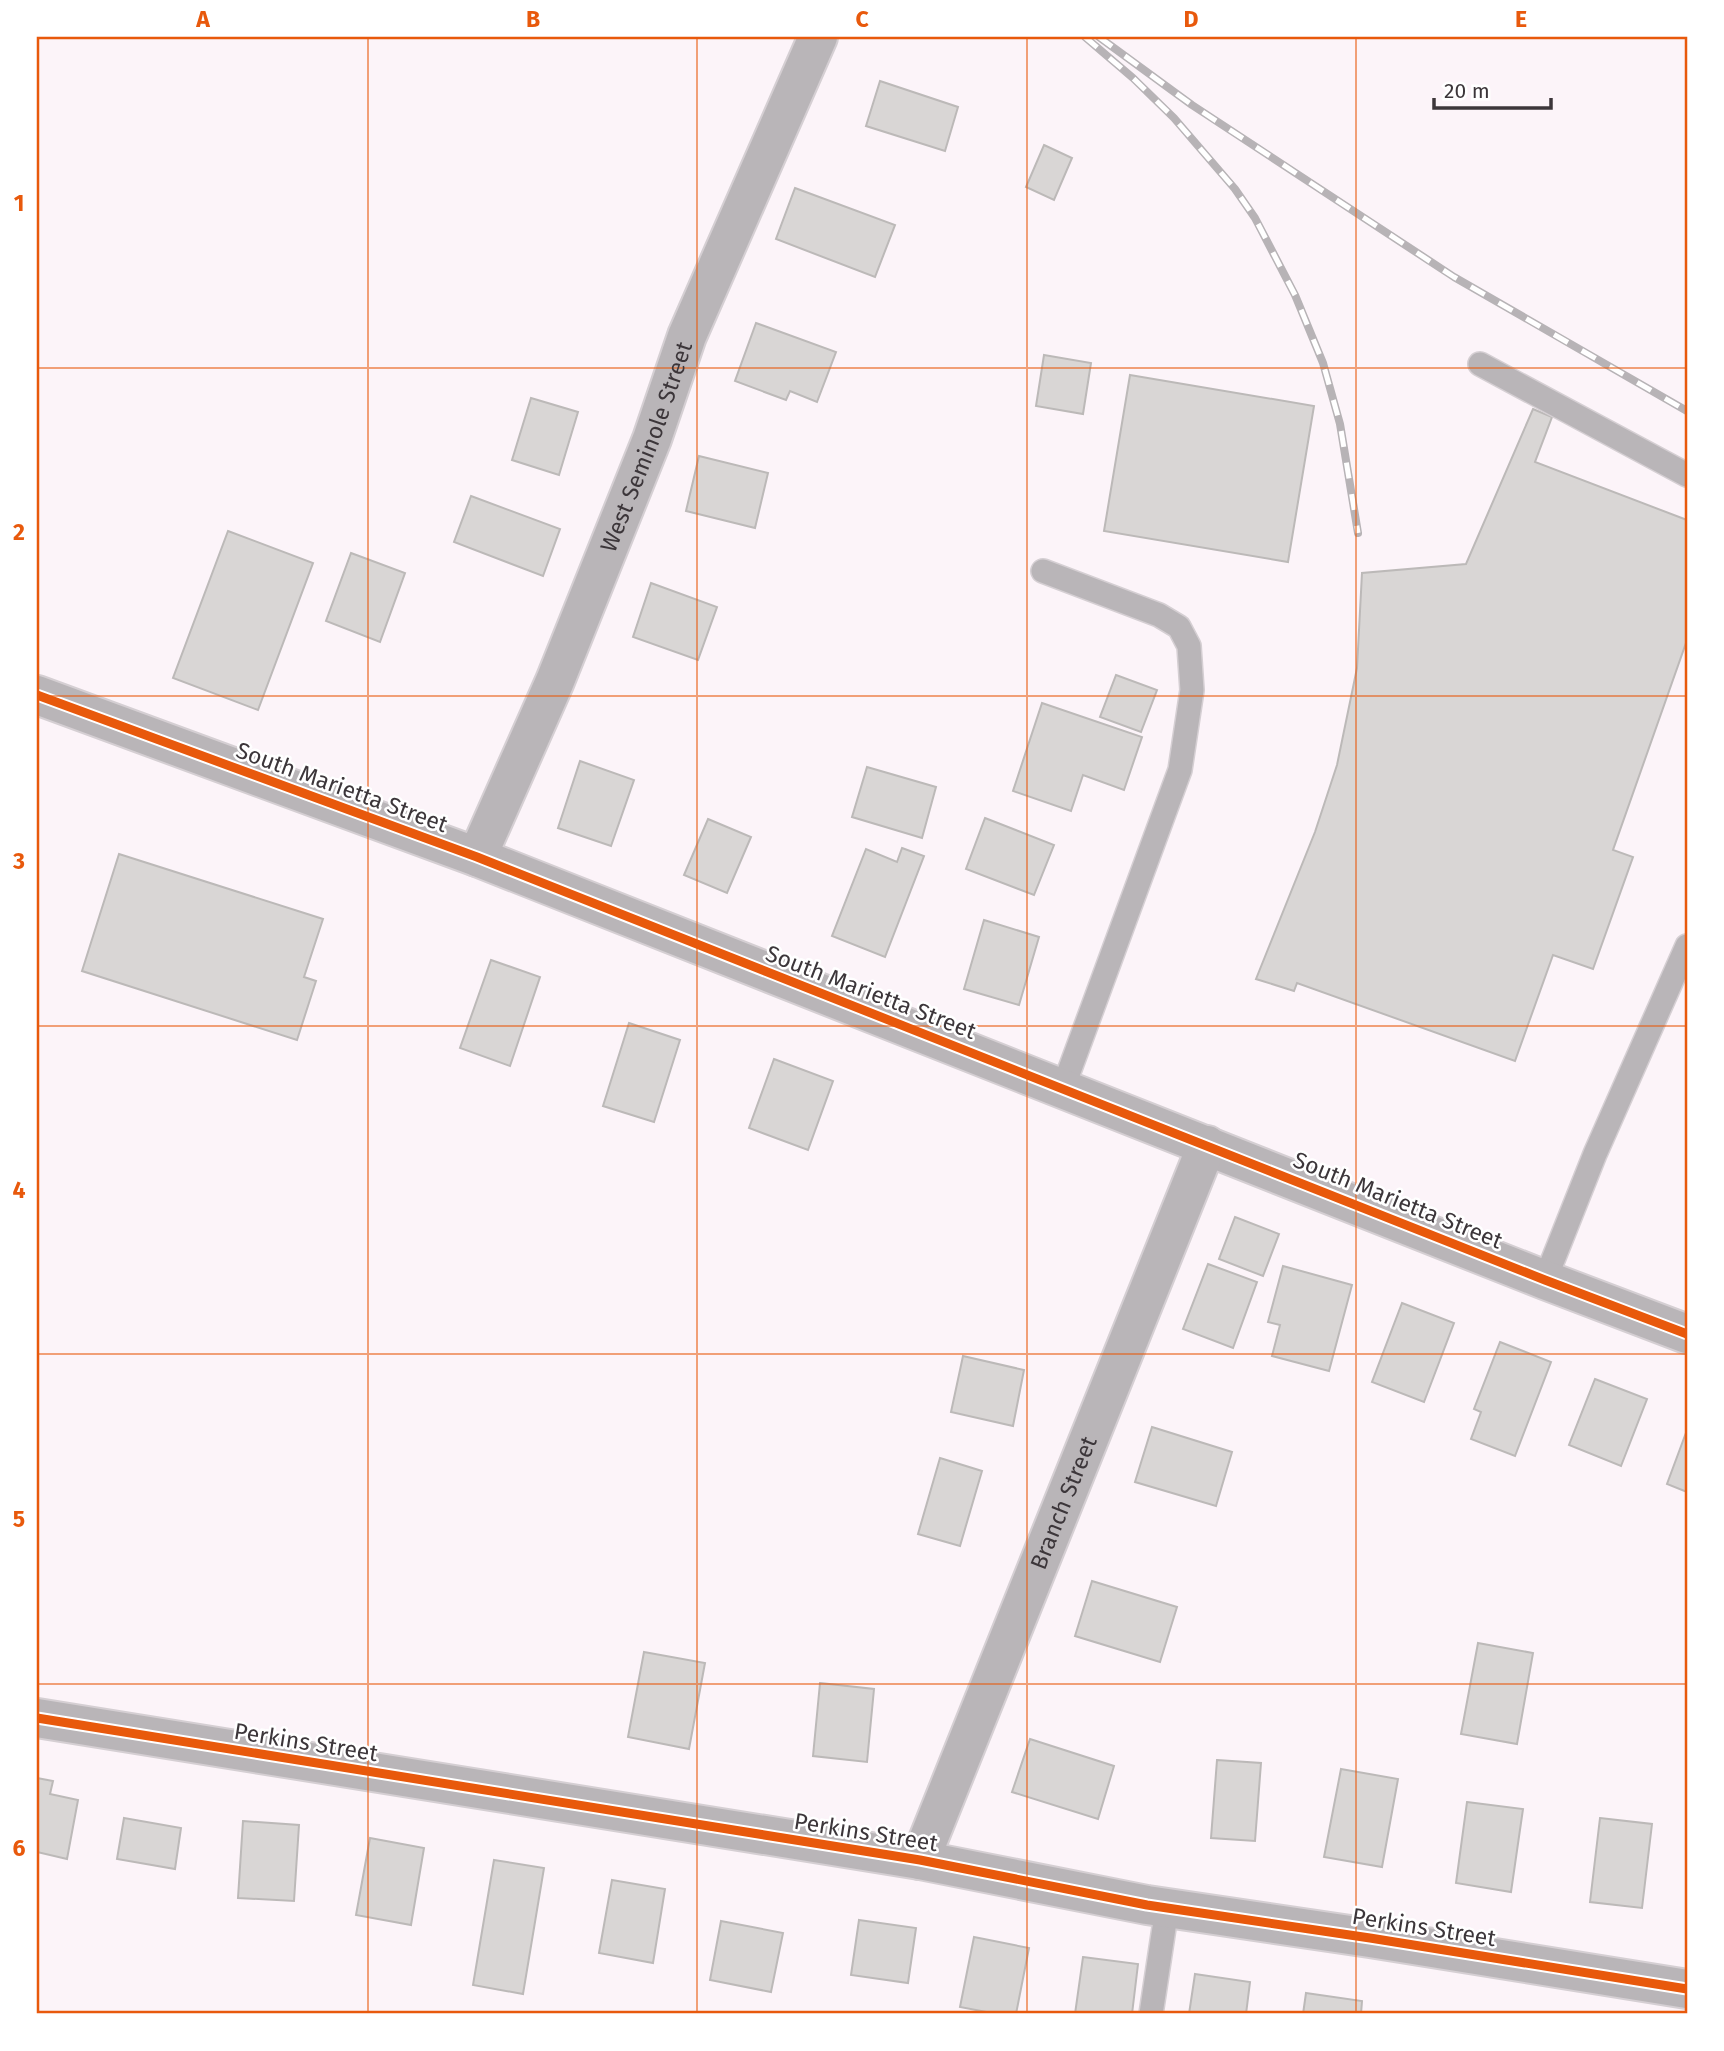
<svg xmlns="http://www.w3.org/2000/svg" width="1724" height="2051" font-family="'Fira Sans',sans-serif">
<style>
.building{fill:#d9d6d5;stroke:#bcb9b8;stroke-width:2}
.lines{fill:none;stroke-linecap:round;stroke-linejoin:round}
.lane-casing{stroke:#d5cfd3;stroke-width:26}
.street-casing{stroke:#d5cfd3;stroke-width:42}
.lane{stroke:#b9b5b8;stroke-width:23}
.street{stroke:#b9b5b8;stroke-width:38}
.rail-casing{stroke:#b7b3b6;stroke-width:8}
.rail{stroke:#fff;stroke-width:5;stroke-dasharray:16;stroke-linecap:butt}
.cycleway-casing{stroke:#fff;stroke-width:13}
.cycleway{stroke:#e8590c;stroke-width:9}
.grid{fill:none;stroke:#e8590c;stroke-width:2;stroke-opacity:0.55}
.labels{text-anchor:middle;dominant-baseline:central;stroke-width:5;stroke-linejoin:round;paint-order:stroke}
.street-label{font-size:23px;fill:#3c363a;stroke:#fff}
.neatline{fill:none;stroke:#e8590c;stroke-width:2.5}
.grid-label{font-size:23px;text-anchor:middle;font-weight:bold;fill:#e8590c}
</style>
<rect width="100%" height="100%" fill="#fcf4f9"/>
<g class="building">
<path d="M880 81 958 107 945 151 866 126Z"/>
<path d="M1044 145 1072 158 1054 200 1026 187Z"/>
<path d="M795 188 895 225 875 277 776 239Z"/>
<path d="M756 323 836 352 817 402 790 391 786 400 735 381Z"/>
<path d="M1044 355 1091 363 1083 414 1036 406Z"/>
<path d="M1130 375 1314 406 1288 562 1104 531Z"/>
<path d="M531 398 578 412 559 475 512 460Z"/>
<path d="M1533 409 1552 417 1535 462 1687 520V640L1613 850 1633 857 1593 969 1553 955 1515 1061 1297 983 1294 991 1256 979 1315 832 1337 765 1357 668 1362 573 1466 564Z"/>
<path d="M699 456 768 473 755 528 686 511Z"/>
<path d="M471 496 560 529 543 576 454 542Z"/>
<path d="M228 531 313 563 258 710 173 678Z"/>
<path d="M351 553 405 573 380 642 326 621Z"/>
<path d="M651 583 717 607 698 660 633 637Z"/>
<path d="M1116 675 1157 690 1141 732 1100 717Z"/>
<path d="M1042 703 1142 737 1124 790 1083 775 1071 811 1013 791Z"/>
<path d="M580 761 634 780 611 846 558 828Z"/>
<path d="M867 767 936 787 922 838 852 817Z"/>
<path d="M985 818 1054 845 1034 895 966 869Z"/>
<path d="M708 819 751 837 727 893 684 875Z"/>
<path d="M902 848 924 856 885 957 832 936 866 849 897 862Z"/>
<path d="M119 854 323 919 304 977 316 981 297 1040 82 971Z"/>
<path d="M984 920 1039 937 1019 1005 964 989Z"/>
<path d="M491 960 540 977 510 1066 460 1048Z"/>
<path d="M629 1023 680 1040 654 1122 603 1106Z"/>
<path d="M774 1059 833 1081 808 1150 749 1128Z"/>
<path d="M1235 1217 1279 1234 1263 1276 1219 1259Z"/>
<path d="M1208 1264 1257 1282 1233 1348 1183 1329Z"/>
<path d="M1283 1266 1352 1285 1329 1371 1272 1356 1280 1325 1268 1322Z"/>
<path d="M1402 1303 1454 1323 1424 1402 1372 1382Z"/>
<path d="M1500 1342 1551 1362 1515 1456 1471 1439 1481 1412 1474 1409Z"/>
<path d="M963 1356 1024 1370 1013 1426 951 1412Z"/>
<path d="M1595 1379 1647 1399 1621 1466 1569 1445Z"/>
<path d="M1152 1427 1232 1452 1216 1506 1135 1482Z"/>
<path d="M1687 1430V1492L1667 1484Z"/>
<path d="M940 1458 982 1471 960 1546 918 1534Z"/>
<path d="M1092 1581 1177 1607 1160 1662 1075 1636Z"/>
<path d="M1478 1643 1533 1653 1517 1744 1461 1734Z"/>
<path d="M644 1652 705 1663 689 1749 628 1737Z"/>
<path d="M820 1683 874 1689 867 1762 813 1756Z"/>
<path d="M1030 1739 1114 1766 1098 1819 1012 1792Z"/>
<path d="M1217 1760 1261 1763 1255 1841 1211 1838Z"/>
<path d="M1341 1769 1398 1779 1382 1867 1324 1857Z"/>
<path d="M37 1778 53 1781 50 1794 78 1800 67 1859 37 1852Z"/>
<path d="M1467 1802 1523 1809 1511 1892 1456 1883Z"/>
<path d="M124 1818 181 1828 175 1869 117 1859Z"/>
<path d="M1600 1818 1652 1824 1642 1908 1590 1902Z"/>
<path d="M243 1821 299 1825 294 1901 238 1898Z"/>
<path d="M370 1838 424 1848 411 1925 356 1915Z"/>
<path d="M494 1860 544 1868 523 1994 473 1985Z"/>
<path d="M612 1880 665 1889 653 1963 599 1953Z"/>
<path d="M859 1920 916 1928 908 1983 851 1975Z"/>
<path d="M721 1921 783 1933 771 1992 710 1980Z"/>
<path d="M974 1937 1029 1948 1016 2014H997L960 2007Z"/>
<path d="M1083 1957 1138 1964 1132 2014H1075Z"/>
<path d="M1195 1974 1250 1982 1246 2014H1189Z"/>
<path d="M1306 1993 1362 2001 1361 2014H1303Z"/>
</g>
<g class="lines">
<g class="lane-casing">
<g id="lane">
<path d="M1480 364 1687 475"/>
<path d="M1043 571 1159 615 1179 627 1189 646 1192 690 1180 770 1063 1088"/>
<path d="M1545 1280 1595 1154 1687 946"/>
<path d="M1151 2014 1167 1908"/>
</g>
</g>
<g class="street-casing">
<g id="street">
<path d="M37 695 477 857 1545 1280 1687 1334"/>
<path id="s1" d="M477 857 555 681 652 439 687 336 818 37"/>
<path d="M37 1718 920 1860 1147 1905 1370 1938 1687 1989"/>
<path id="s2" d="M920 1860 1207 1145"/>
</g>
</g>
<use href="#lane" class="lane"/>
<use href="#street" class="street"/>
<g class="rail-casing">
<g id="rail">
<path d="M1085 37 1133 78 1174 118 1235 189 1255 218 1295 295 1323 363 1340 424 1358 533"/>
<path d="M1099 37 1192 105 1454 277 1687 411"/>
</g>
</g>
<use href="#rail" class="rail"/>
<g class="cycleway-casing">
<g id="cycleway">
<path d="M37 695 477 857 1545 1280 1687 1334"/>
<path d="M37 1718 920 1860 1147 1905 1370 1938 1687 1989"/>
</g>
</g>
<use href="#cycleway" class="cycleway"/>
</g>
<path class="grid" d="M368 37V2014M697 37V2014M1027 37V2014M1356 37V2014M37 368H1687M37 696H1687M37 1026H1687M37 1354H1687M37 1684H1687"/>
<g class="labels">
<g class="street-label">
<text stroke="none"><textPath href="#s1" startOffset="444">West Seminole Street</textPath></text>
<text transform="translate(342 787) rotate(20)">South Marietta Street</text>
<text transform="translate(871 992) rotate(21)">South Marietta Street</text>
<text transform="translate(1398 1200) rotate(22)">South Marietta Street</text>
<text stroke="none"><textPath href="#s2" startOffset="385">Branch Street</textPath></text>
<text transform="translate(306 1742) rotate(9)">Perkins Street</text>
<text transform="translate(866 1832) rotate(9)">Perkins Street</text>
<text transform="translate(1424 1927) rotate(9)">Perkins Street</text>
</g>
</g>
<rect width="1724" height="2051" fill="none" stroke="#ffffff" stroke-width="77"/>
<path d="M1434 98v10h117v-10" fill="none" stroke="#3c363a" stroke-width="3.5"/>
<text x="1444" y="98" font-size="21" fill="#3c363a" stroke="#ffffff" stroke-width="5" paint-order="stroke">20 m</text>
<rect x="38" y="38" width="1648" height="1974" class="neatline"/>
<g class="grid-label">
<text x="203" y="27">A</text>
<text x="533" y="27">B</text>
<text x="862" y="27">C</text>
<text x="1191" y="27">D</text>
<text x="1521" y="27">E</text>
<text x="19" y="211">1</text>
<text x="19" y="540">2</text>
<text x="19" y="869">3</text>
<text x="19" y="1198">4</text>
<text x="19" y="1527">5</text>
<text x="19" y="1856">6</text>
</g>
</svg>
